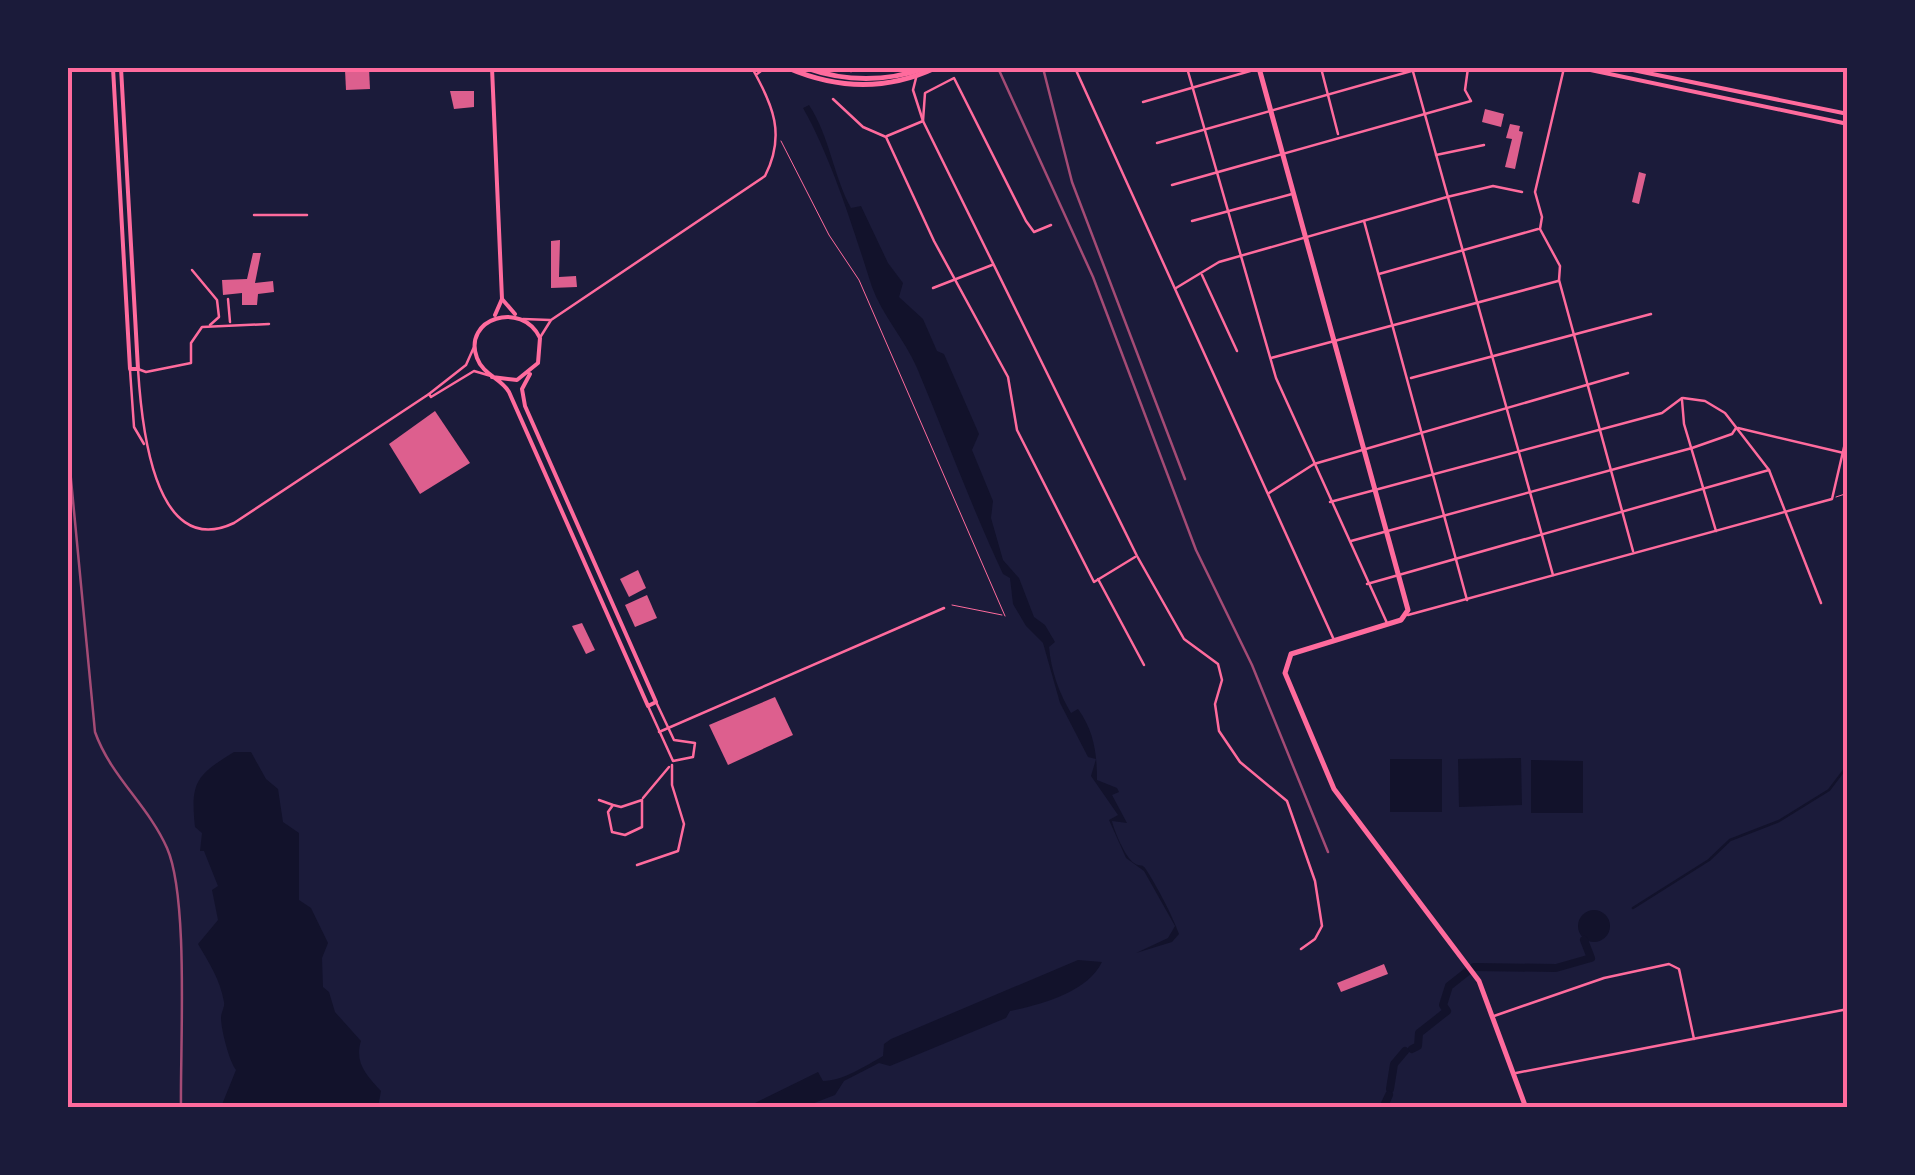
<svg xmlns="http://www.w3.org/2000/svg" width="1915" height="1175" font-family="Arial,sans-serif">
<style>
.water{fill:#12122b}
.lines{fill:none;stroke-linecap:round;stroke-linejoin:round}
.stream{stroke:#12122b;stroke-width:2.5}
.river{stroke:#12122b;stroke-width:8}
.building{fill:#dd5f8e}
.path{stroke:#ff6b9d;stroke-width:1}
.service{stroke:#ff6b9d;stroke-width:1}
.minor{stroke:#ff6b9d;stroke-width:2.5}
.tertiary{stroke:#ff6b9d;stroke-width:4}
.primary{stroke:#ff6b9d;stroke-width:5}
.rail{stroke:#a44b75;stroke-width:2.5}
.neatline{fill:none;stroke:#ff6b9d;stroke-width:4}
</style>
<rect width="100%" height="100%" fill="#1b1b3a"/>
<g class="water">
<path d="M809 105C830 137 833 175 851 208L861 206 888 263 903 283 899 297 923 319 937 351 944 354 979 434 972 450 993 501 991 518 1003 560 1019 578 1034 617 1045 625 1055 642 1049 647C1051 670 1059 693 1071 713L1078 709C1094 731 1097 753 1097 780L1117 788 1119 792 1112 795 1127 823 1112 821C1114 830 1125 857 1134 863 1141 868 1142 862 1147 871 1158 888 1173 917 1179 934L1172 942 1136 953 1168 938 1175 926 1144 871 1126 858 1109 820 1118 815 1091 776 1096 759 1088 757 1060 703 1043 643 1026 626 1013 604 1010 578 1003 574C971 506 946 437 917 368 905 340 882 315 872 287 854 231 832 159 803 108Z"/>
<path d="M234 752H251L266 779 278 789 283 822 299 833V900L311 908 328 943 322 958 323 987 329 992 335 1012 361 1041C354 1063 367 1076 381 1091L378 1107H221L236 1070C229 1061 221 1029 221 1018 221 1012 225 1007 224 1002 220 979 209 963 198 944L218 920 212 890 218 886 204 851H200L202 833 195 827C190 781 197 775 234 752Z"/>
<path d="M1521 758 1522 805 1459 807 1458 759Z"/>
<rect x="1390" y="759" width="52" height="53"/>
<path d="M1531 760 1583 761V813H1531Z"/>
<circle cx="1594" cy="926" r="16"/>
<path d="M1078 960 1102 962C1088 992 1040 1005 1010 1011L1006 1018 890 1066 879 1063 844 1081 835 1095 804 1107H747L818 1072 823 1081C843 1081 865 1066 883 1056L884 1044 891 1039Z"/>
</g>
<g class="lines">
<path class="stream" d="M1633 908 1709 860 1730 840 1779 821 1829 790 1848 765"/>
<g class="river">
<path d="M1474 967 1556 968 1591 958 1584 940"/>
<path d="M1412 1049 1418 1046 1419 1033 1447 1011 1443 1005 1449 986 1468 971"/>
<path d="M1390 1089 1394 1064 1405 1051"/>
<path d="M1383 1108 1389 1095"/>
</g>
</g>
<g class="building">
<path d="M369 68 370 89 346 90 345 70Z"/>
<path d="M450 91H474V107L454 109Z"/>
<path d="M1485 109 1504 114 1501 127 1482 122Z"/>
<path d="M1510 124 1520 126 1519 131 1523 132 1515 169 1505 167 1512 139 1506 138Z"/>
<path d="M1639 172 1646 174 1639 204 1632 202Z"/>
<path d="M560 240 559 277 576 276 577 287 551 288V241Z"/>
<path d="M253 253H261L255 283 273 281 274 292 258 294 257 305H242V293L223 295 222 280 247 279Z"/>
<path d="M435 411 470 463 420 494 389 444Z"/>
<path d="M638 570 646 588 629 597 620 579Z"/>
<path d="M647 595 657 618 635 627 625 605Z"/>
<path d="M582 623 595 650 586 654 572 626Z"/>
<path d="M775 697 793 735 728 765 709 725Z"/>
<path d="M1384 964 1388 974 1341 992 1337 983Z"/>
</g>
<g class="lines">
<g class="path">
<path d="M781 141 829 235 859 280 1005 616"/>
<path d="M952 605 1002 615"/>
</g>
<path class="service" d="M1836 497 1848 493"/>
<g class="minor">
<path d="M838 68 851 71 862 68"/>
<path d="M1075 68 1334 640"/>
<path d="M1187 68 1276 378 1387 623"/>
<path d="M1321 68 1338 134"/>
<path d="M1412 68 1553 575"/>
<path d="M1564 68 1535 192 1542 217 1540 229 1560 266 1559 280 1633 551"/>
<path d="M757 74 765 68"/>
<path d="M916 78 913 90 923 121 1137 556 1184 639 1218 664 1222 680 1215 704 1219 731 1240 762 1287 801 1315 881 1322 926 1315 939 1301 949"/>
<path d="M833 99 863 127 886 137 934 241 1008 377 1017 430 1094 582 1135 557"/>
<path d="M1143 102 1257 69"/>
<path d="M887 136 923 121 925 93 954 78 1026 221 1034 232 1051 225"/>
<path d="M1157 143 1422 68"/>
<path d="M1436 155 1484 145"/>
<path d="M1172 185 1471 101 1465 90 1468 68"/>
<path d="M254 215H307"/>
<path d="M1192 221 1292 194"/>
<path d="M1364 221 1467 600"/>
<path d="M192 270 217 300 219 317 210 325"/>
<path d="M1379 274 1538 229"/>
<path d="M1202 275 1237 351"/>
<path d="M933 288 992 265"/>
<path d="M1176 288 1219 262 1447 197 1493 186 1522 192"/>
<path d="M228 299 230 322"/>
<path d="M523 319 550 320"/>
<path d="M269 324 202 327 191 343V363L146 372 138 369C141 417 152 562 234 523L429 394 431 397 474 371 491 376"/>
<path d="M541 336 551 320 765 176C786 135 773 105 752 68"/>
<path d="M1271 358 1558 281"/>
<path d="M130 370 134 427 144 444"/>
<path d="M1411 378 1651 314"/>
<path d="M429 394 466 365 474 347"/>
<path d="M1683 398 1705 401 1725 413 1769 470 1821 603"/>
<path d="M1682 400 1684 424 1716 531"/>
<path d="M1738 428 1848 454"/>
<path d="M1269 493 1314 464 1628 373"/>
<path d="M1330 502 1662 413 1682 398"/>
<path d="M1351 541 1692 448 1732 434 1736 428"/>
<path d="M1098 579 1144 665"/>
<path d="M1367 584 1769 470"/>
<path d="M1408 615 1832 499 1848 430"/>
<path d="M648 706 673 761 693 757 695 743 674 740 657 704"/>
<path d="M659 732 944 608"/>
<path d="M643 798 669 767"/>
<path d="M599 800 613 805 608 812 612 832 625 835 642 827V800L621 807 613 805"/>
<path d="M637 865 678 851 684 824 672 785V765"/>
<path d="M1494 1016 1604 978 1669 964 1679 969 1694 1039"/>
<path d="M1516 1073 1848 1009"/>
</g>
<g class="tertiary">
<path d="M113 68 130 369H138L121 68"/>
<path d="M492 68 502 299 495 315"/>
<path d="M1581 68 1848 124"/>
<path d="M1623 68 1848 114"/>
<path d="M502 299 515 314"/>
<path d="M492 377 517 380 538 363 540 338C522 300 462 318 477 358 483 375 501 378 509 392L648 706 656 702 525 406 522 389 530 374"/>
</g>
<g class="primary">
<path d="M788 68C837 89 886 91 935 68"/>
<path d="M806 68C846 82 886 82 926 68"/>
<path d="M1259 68 1408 610 1401 620 1291 654 1285 673 1334 789 1479 981 1526 1108"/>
</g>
<g class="rail">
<path d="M998 68 1093 277 1196 550 1252 665 1328 852"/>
<path d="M1043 68 1072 182 1185 479"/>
<path d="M68 448 95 732C111 777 148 805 167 848 189 898 180 1047 181 1108"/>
</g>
</g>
<rect width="1915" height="1175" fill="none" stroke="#1b1b3a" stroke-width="140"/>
<rect x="70" y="70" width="1775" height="1035" class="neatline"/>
</svg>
